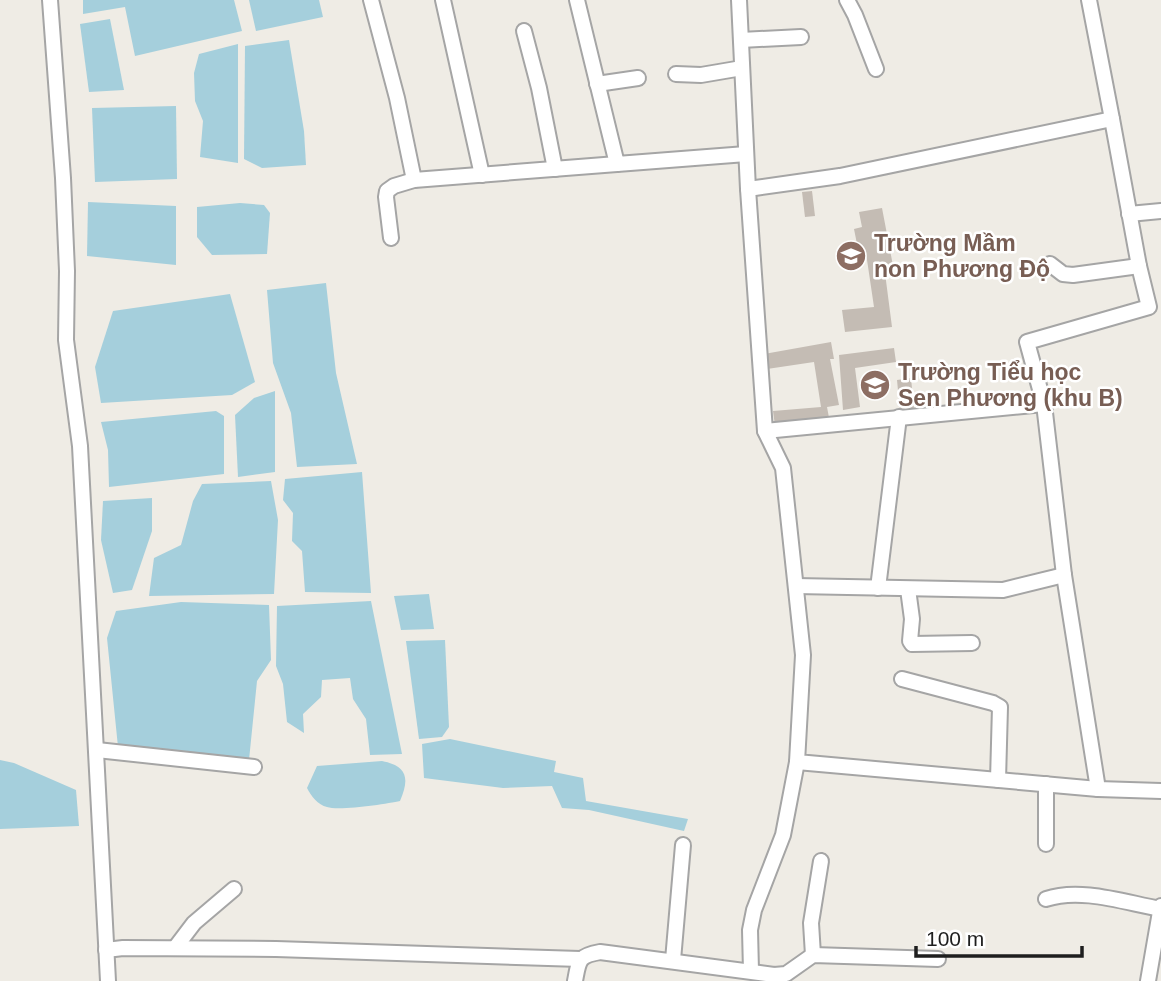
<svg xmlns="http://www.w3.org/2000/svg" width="1161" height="981" font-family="Helvetica,sans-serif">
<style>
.water{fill:#a5cfdc}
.building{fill:#c4bcb4}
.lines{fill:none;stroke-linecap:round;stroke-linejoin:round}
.minor-casing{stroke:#a5a5a5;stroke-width:18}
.minor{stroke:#fff;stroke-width:14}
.labels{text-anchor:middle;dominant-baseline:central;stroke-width:5;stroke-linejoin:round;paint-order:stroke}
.education-label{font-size:23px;font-weight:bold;fill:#785e54;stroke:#fff;text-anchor:start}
</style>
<rect width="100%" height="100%" fill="#efece5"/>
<g class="water">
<path d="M83 0H234L242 31 135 56 125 7 83 14Z"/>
<path d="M249 0H319L323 17 256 31Z"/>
<path d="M110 19 124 90 89 92 80 24Z"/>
<path d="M289 40 304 131 306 165 262 168 244 159 245 46Z"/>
<path d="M238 44V163L200 157 203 121 195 101 194 73 199 54Z"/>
<path d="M176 106 177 179 95 182 92 108Z"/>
<path d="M88 202 176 206V265L87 256Z"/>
<path d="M240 203 264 205 270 213 267 254 212 255 197 237V207Z"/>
<path d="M326 283 336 373 357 464 297 467 291 413 273 363 267 290Z"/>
<path d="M230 294 255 382 232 395 101 403 95 367 113 311Z"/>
<path d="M275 391V472L238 477 235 415 254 398Z"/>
<path d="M216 411 224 416V474L109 487 108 450 101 422Z"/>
<path d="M362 472 371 593 305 592 302 551 292 541 293 513 283 500 285 479Z"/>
<path d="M271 481 278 520 274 594 149 596 154 558 181 545 193 501 202 484Z"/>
<path d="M152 498V531L132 590 113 593 101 540 103 501Z"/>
<path d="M429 594 434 629 401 630 394 596Z"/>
<path d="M371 601 402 754 370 755 366 719 353 699 350 678 322 680 321 697 303 714 304 733 287 722 283 684 276 666 277 606Z"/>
<path d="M181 602 269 605 271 660 257 681 249 760 118 747 107 638 116 611Z"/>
<path d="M445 640 449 727 442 737 419 739 406 641Z"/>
<path d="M450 739 556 761 554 772 583 778 586 801 688 819 684 831 589 810 562 808 552 786 503 788 424 778 422 744Z"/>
<path d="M0 760 14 763 76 790 79 826 0 829Z"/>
<path d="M382 761C407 766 410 778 400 801 387 804 339 811 327 807 318 805 311 796 307 788L317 766Z"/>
</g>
<g class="building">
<path d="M812 191 815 216 805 217 802 192Z"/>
<path d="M882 208 894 271 885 273 892 327 845 332 842 310 874 307 866 253 859 254 854 229 862 227 859 212Z"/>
<path d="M831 342 834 359H830L839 405 827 407 830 423 775 426 773 411 821 407 814 362 767 369 764 354Z"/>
<path d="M894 348 896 362 855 368 860 407 843 410 839 355Z"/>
<path d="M911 378 914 409 900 411 897 380Z"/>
</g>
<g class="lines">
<g class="minor-casing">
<g id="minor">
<path d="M50 0 63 178 67 271 66 340 80 446 108 981"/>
<path d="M371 0 397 98 414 180"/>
<path d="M443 0 482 175"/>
<path d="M577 0 617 164 746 154"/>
<path d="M739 0 748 189 765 431 783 468 803 655 797 762 1098 789 1161 791"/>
<path d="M847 0 855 15 876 69"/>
<path d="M524 31 539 88 555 169"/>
<path d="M741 40 801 37"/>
<path d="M676 74 701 75 742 68"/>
<path d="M597 84 638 78"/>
<path d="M748 189 840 176 1112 119 1089 0"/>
<path d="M1129 214 1161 211"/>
<path d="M391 238 386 197 387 191 394 186 414 180 617 164"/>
<path d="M1050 264 1063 274 1073 275 1139 266"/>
<path d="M765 431 1044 404"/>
<path d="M796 586 1003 590 1064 575"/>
<path d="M878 588 899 417"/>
<path d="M908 589 912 619 910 641 912 644 972 643"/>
<path d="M902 679 993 703 1000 707 998 780"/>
<path d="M97 750 254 767"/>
<path d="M1046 784V844"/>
<path d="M1098 789 1064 575 1044 404 1027 342 1149 307 1139 266 1112 119"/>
<path d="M1046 899C1081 887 1126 903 1161 909"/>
<path d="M175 948 194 923 234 889"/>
<path d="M106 950 123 948 276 949 580 959"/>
<path d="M813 955 811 923 821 861"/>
<path d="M673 960 683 845"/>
<path d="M751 971 750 930 754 910 783 835 797 762"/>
<path d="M575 981C579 960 578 956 600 952L774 975 786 974 813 955 938 959"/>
<path d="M1148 981 1161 906"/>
</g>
</g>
<use href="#minor" class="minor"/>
</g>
<defs>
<g id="school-disc" transform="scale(1.575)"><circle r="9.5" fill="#8d6e63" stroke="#fff"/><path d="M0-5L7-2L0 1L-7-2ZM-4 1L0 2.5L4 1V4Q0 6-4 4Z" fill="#fff"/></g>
</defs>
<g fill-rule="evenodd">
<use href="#school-disc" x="851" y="256"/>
<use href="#school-disc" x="875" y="385"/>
</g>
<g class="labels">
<g class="education-label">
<text x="874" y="243">Trường Mầm<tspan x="874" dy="26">non Phương Độ</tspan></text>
<text x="898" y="372">Trường Tiểu học<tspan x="898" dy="26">Sen Phương (khu B)</tspan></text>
</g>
</g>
<path d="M916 946v10h166v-10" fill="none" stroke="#1e1e1e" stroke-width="3.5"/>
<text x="926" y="946" font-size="21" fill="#1e1e1e" stroke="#ffffff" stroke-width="5" paint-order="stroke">100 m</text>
</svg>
